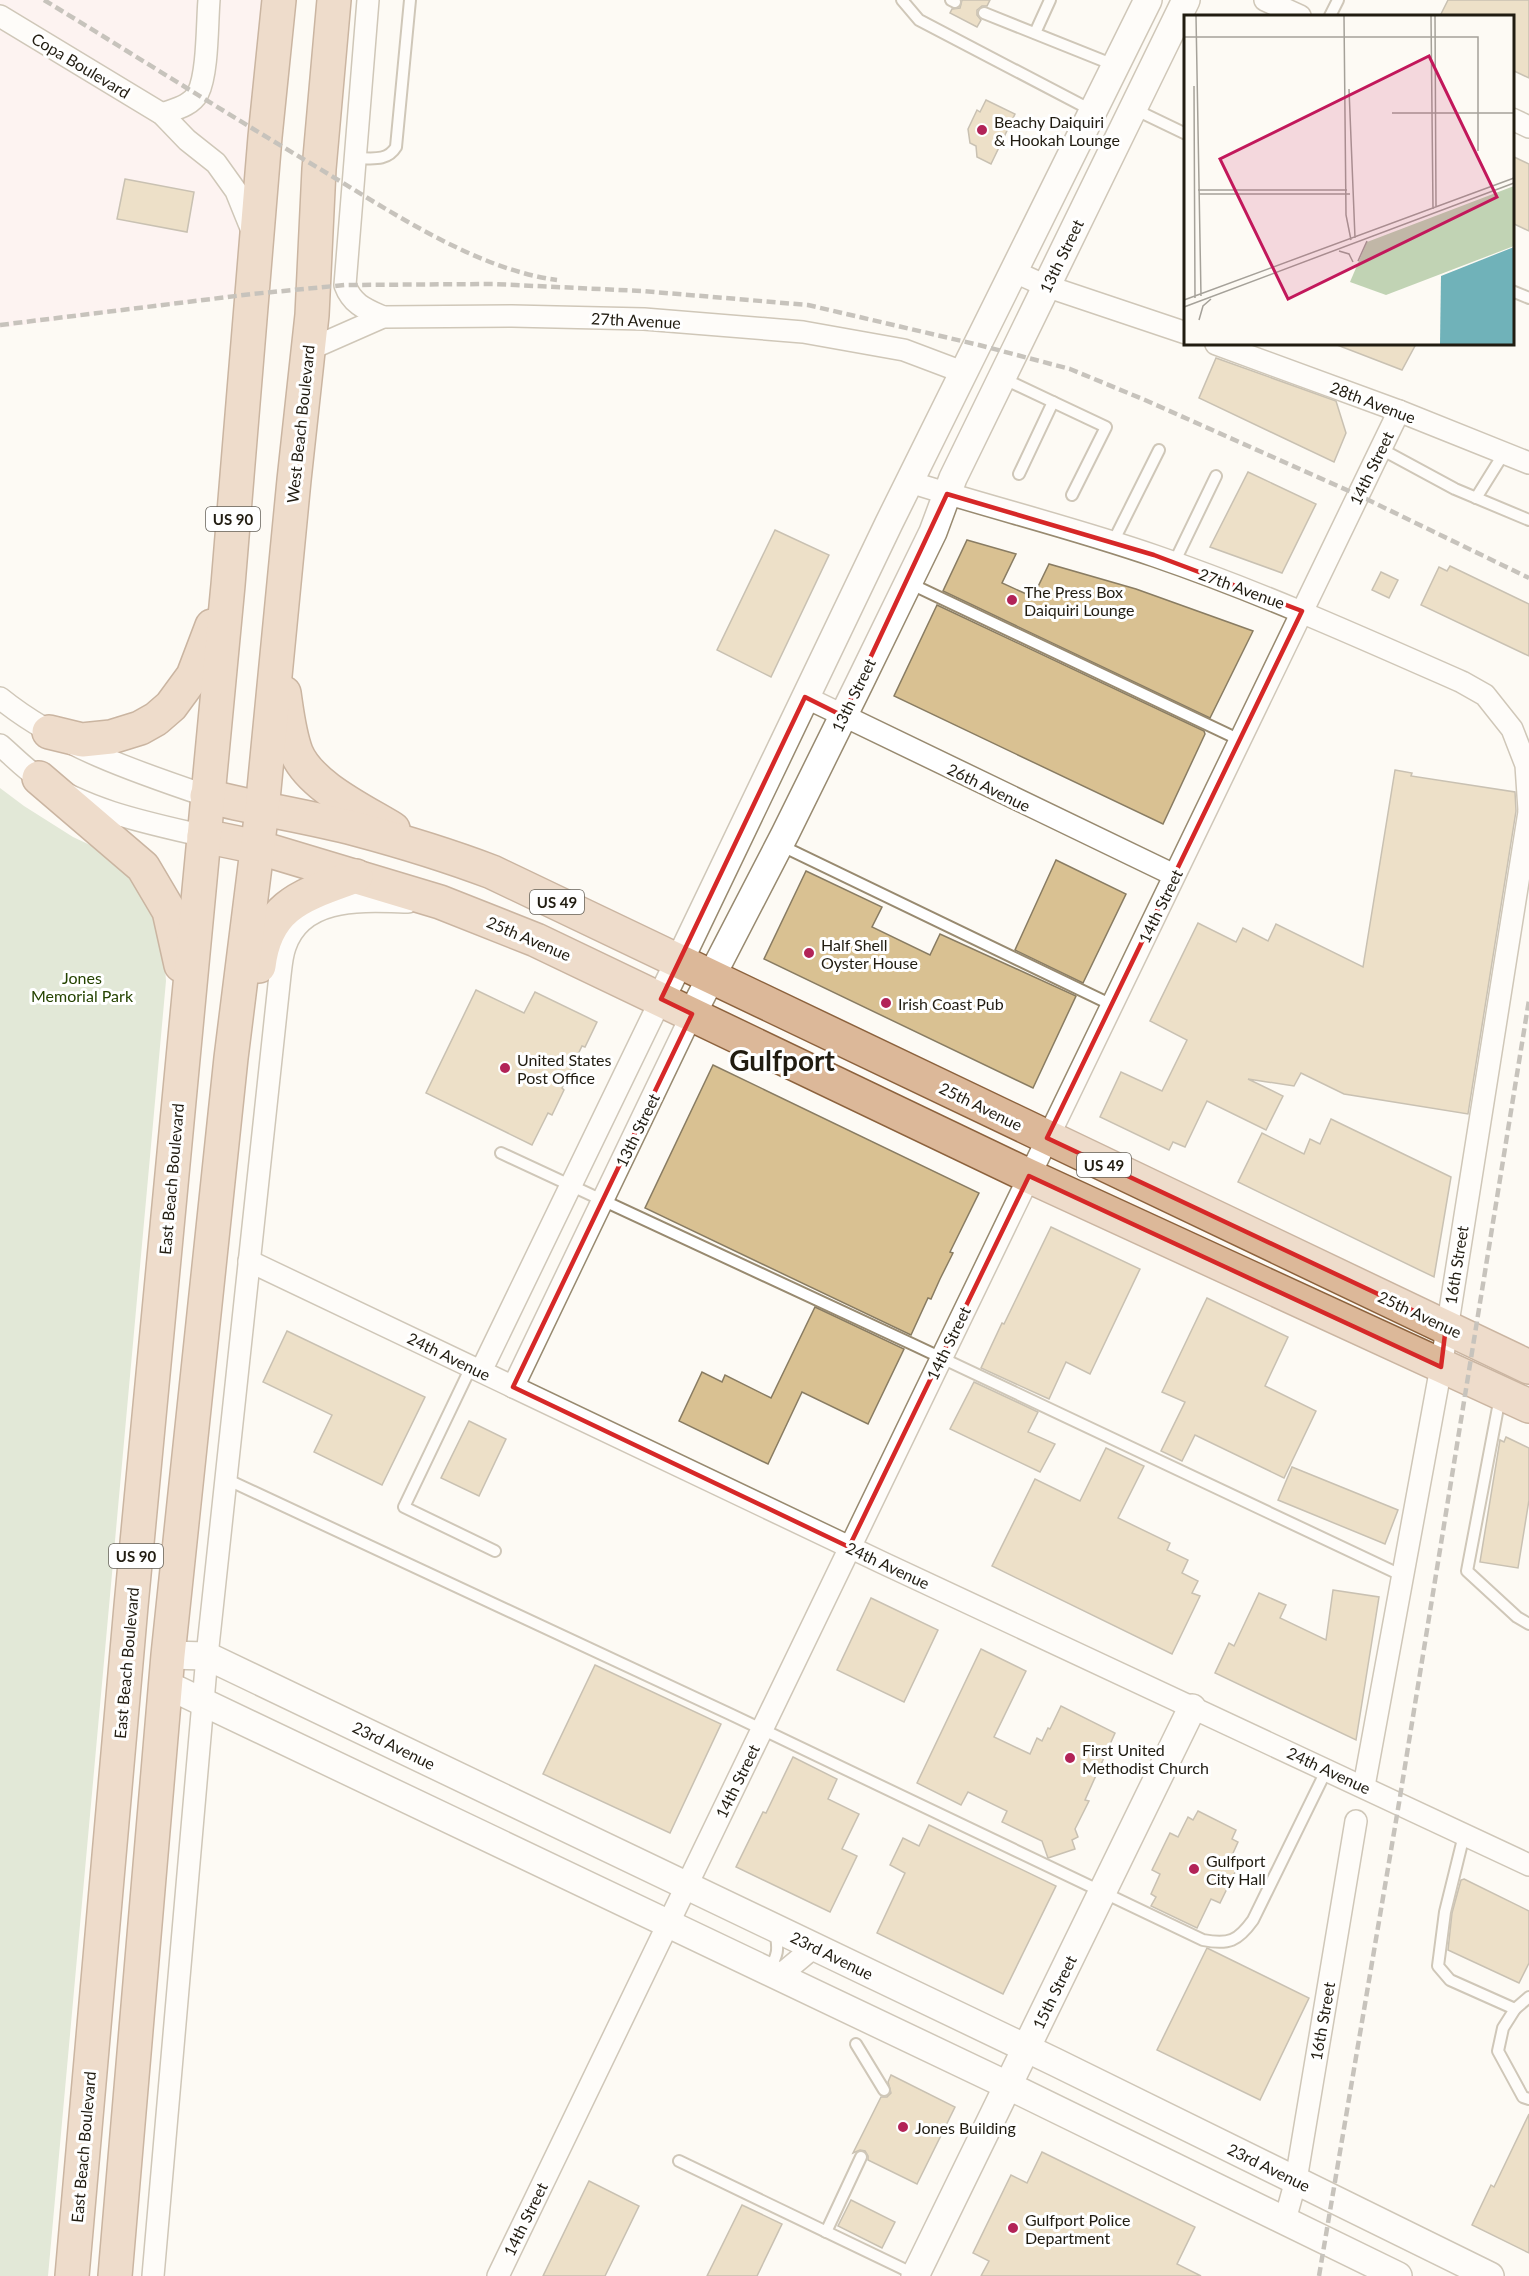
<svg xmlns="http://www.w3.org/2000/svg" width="1529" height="2276" font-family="Lato,sans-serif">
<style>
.industrial{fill:#fcebed}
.green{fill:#c1d3b4}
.building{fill:#d9c192;stroke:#897c62;stroke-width:1.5}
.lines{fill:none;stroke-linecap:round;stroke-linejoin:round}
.service-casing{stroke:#988a70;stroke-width:14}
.minor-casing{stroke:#988a70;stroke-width:24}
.tertiary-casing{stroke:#988a70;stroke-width:30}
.primary-casing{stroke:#8c623d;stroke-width:36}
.service{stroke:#fff;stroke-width:10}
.minor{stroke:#fff;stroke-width:21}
.tertiary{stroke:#fff;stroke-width:27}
.primary{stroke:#dcb899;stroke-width:33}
.rail{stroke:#868279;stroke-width:4.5;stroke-dasharray:9 4.5;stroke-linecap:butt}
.marked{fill:none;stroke:#d62828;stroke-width:4.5;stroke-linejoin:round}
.poi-dot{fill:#b22357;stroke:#fff;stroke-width:2}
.labels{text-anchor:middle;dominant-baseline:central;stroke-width:6;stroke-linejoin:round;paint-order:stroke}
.shield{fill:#fff;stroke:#646058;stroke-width:1.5}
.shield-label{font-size:15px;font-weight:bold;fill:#211c11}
.street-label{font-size:16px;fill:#211c11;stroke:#fff}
.poi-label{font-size:16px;fill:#211c11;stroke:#fff;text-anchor:start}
.park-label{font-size:16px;fill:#254300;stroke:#fff}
.town-label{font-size:28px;font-weight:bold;fill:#211c11;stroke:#fff}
.inset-road{fill:none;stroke:#a5a199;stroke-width:1.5}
.view{fill:#c2185b;fill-opacity:0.15;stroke:#c2185b;stroke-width:3}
.inset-edge{fill:none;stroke:#211c11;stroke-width:3}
</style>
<rect width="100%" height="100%" fill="#fdfaf4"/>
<path class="industrial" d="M0 0H276L252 294 0 328Z"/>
<path class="green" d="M0 788 24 806 73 837 105 852 142 890 163 940 166 981 48 2276H0Z"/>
<g class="building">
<path d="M962 0H990L987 6H982L977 10V15L981 20 977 27 950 13 952 9 960 8Z"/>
<path d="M1448 0H1529V78L1512 70V16H1440Z"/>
<path d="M986 100 1015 114 991 164 977 157 976 146 970 143 968 129 977 110 980 112Z"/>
<path d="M1512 156 1529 164V231L1512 223Z"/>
<path d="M125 179 194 192 187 232 117 219Z"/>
<path d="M1337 344H1416L1402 370 1337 345Z"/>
<path d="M1216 358 1336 401 1346 433 1334 462 1199 398Z"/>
<path d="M1248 472 1316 504 1282 573 1210 547Z"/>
<path d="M775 530 829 555 771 677 717 650Z"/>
<path d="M967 540 1016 554 1002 583 1033 597 1049 564 1136 589 1253 631 1210 718 943 591Z"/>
<path d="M1450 566 1529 604V656L1421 605 1439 567 1447 571Z"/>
<path d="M1381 572 1398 580 1389 598 1372 590Z"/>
<path d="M937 605 1204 731 1205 734 1163 824 894 696Z"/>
<path d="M1395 770 1412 773 1411 776 1515 792 1516 811 1468 1114 1344 1094 1301 1073 1294 1086 1248 1079 1283 1096 1266 1130 1207 1101 1185 1147 1173 1142 1169 1150 1100 1117 1121 1072 1162 1091 1187 1040 1150 1021 1198 923 1236 942 1243 928 1268 941 1276 924 1363 967Z"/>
<path d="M1056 860 1126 894 1083 983 1015 950Z"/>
<path d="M806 871 882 907 872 927 930 955 940 934 1076 996 1033 1088 764 959Z"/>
<path d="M476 990 524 1013 535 992 597 1022 585 1047 582 1046 562 1088 564 1090 552 1115 548 1113 532 1145 426 1093Z"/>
<path d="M713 1065 979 1193 950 1252 953 1253 940 1279 931 1299 928 1298 911 1335 645 1208Z"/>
<path d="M1331 1119 1451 1177 1434 1277 1238 1182 1262 1133 1304 1154 1310 1139 1320 1144Z"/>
<path d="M1051 1227 1140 1269 1090 1374 1066 1362 1049 1399 981 1368 1002 1323 1004 1324Z"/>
<path d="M1207 1298 1288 1337 1265 1386 1316 1411 1284 1478 1195 1435 1182 1461 1161 1451 1185 1402 1162 1392Z"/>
<path d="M815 1307 904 1349 868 1424 802 1392 768 1464 679 1421 702 1372 722 1382 725 1375 771 1398Z"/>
<path d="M287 1331 425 1397 382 1485 314 1452 332 1415 263 1382Z"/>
<path d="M974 1382 1038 1412 1028 1432 1055 1444 1040 1472 950 1429Z"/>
<path d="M469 1421 506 1439 479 1496 441 1478Z"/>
<path d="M1506 1437 1529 1448V1500L1518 1568 1480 1562 1500 1440 1504 1442Z"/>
<path d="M1106 1448 1144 1466 1118 1518 1170 1543 1167 1550 1188 1560 1182 1573 1198 1581 1192 1593 1200 1596 1172 1654 992 1566 1035 1479 1080 1501Z"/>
<path d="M1292 1467 1398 1510 1385 1544 1278 1500Z"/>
<path d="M1333 1590 1379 1597 1356 1740 1215 1673 1229 1643 1234 1646 1259 1593 1286 1605 1280 1618 1326 1640Z"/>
<path d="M871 1598 938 1630 904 1702 837 1670Z"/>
<path d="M981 1649 1026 1671 994 1737 1030 1754 1037 1738 1042 1741 1048 1728 1050 1729 1061 1706 1115 1733 1085 1800 1089 1801 1075 1829 1078 1837 1072 1840 1075 1849 1048 1858 1042 1841 1002 1822 1007 1811 968 1792 961 1805 917 1783Z"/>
<path d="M595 1665 721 1724 670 1833 543 1774Z"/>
<path d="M793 1757 837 1779 828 1799 859 1814 842 1849 857 1856 830 1912 736 1867 763 1812 766 1813Z"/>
<path d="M1198 1811 1236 1830 1232 1839 1238 1842 1229 1862 1238 1866 1220 1903 1211 1899 1197 1928 1151 1906 1156 1897 1151 1894 1160 1874 1152 1870 1170 1833 1178 1837 1188 1817 1193 1820Z"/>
<path d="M929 1825 1056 1886 1003 1994 877 1933 905 1873 890 1865 903 1838 919 1846Z"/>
<path d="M1464 1879 1529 1911V1963L1519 1983 1448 1950 1452 1913 1461 1880Z"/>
<path d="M1207 1948 1309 1998 1260 2100 1157 2050Z"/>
<path d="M891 2075 955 2107 917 2184 868 2160V2156L865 2151 860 2150 853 2153 881 2097H887L891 2093 888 2082Z"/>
<path d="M1529 2114V2253L1472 2225 1491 2185 1494 2187Z"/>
<path d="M1042 2152 1195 2227 1177 2264 1201 2276H981L989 2261 973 2253 1011 2175 1027 2183Z"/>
<path d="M589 2181 639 2206 605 2276H543Z"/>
<path d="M851 2200 895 2222 882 2248 838 2226Z"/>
<path d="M742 2205 782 2224 757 2276H707Z"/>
</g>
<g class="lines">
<g class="service-casing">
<g id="service">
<path d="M902 0 919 20 1093 111"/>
<path d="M951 0 955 2"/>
<path d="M984 13 1114 65"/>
<path d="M1330 16 1338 0"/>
<path d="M1035 33 1050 0"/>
<path d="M1134 109 1186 134"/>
<path d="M355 158C371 158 387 162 396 147L410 0"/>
<path d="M1512 291 1529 298"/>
<path d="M1002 378 1053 402"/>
<path d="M1381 449 1455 489 1529 520"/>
<path d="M1019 474 1053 402 1106 427 1072 495"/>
<path d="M1476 498 1504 453"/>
<path d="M1113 542 1159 450"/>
<path d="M1174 563 1216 476"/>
<path d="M909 583 1240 740"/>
<path d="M780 845 1112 1005"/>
<path d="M501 1153 912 1344 1403 1576"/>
<path d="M471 1367 404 1507 495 1551"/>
<path d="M1500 1397 1467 1571 1517 1617 1529 1624"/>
<path d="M226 1479 732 1715 1203 1940C1229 1945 1238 1941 1253 1920L1327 1769"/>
<path d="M1464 1835 1445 1912 1438 1966 1450 1980 1515 2009 1529 1997"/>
<path d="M768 1972C778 1955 779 1950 775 1931"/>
<path d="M1515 2009 1503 2028 1498 2051 1523 2097 1529 2099"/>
<path d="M856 2044 884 2090"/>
<path d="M679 2161 914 2274"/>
<path d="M826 2232 861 2157"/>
</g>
</g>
<g class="minor-casing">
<g id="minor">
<path d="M368 0 345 285C352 304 365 309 383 317"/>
<path d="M1265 0 1300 16"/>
<path d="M0 16 162 114 187 140 216 163 236 191 253 233"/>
<path d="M162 114C175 109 191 106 198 93 208 73 207 24 209 0"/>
<path d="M1512 119 1529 127"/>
<path d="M1015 272 1046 286 1186 333"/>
<path d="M1216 344 1399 411 1529 463"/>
<path d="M308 350 383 317 512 316 644 319 803 332 904 350 965 373"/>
<path d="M910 482C992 508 1074 528 1155 556 1260 592 1360 637 1462 682L1485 695 1512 729 1526 765 1529 810"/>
<path d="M805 697 1174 875"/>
<path d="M0 698C59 746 136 772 207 796"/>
<path d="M0 745C13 756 25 769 39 778 87 811 148 823 204 836"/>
<path d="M249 1261 883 1563 1529 1865"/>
<path d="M481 1371 661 999"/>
<path d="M513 1387 692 1014"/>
<path d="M1364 1786 1441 1367 1529 812"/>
<path d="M778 1977 814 1947"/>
<path d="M1285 2220 1296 2180 1356 1821"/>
<path d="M153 2276 207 1656 280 975C281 966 282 955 285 947 302 895 365 901 408 902"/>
<path d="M498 2276 1399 411"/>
</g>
</g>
<g class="tertiary-casing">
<g id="tertiary">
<path d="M661 999 889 523 1148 0"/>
<path d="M692 1014 785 834 859 684 933 532 953 478 1186 0"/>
<path d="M168 1655 207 1656 1055 2062 1490 2276"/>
<path d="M165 1684 1009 2086 1398 2276"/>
<path d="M915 2276 1192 1708"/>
</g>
</g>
<g class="primary-casing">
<g id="primary">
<path d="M284 693C287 713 289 733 296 752 310 786 362 810 393 829"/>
<path d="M49 732 82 740 111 737 140 728 156 719 171 706 193 676 212 626"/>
<path d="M39 778 143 867 169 911 181 965"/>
<path d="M207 796C256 809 307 816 356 829 401 841 447 855 492 872L1529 1367"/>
<path d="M204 836 257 847 440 902 536 940 1029 1176 1529 1406"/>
<path d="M259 966C266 904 304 895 356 876"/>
<path d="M72 2276 131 1606 228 585 265 137 279 0"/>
<path d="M115 2276 168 1655 231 1058 262 810 294 480 312 315 319 169 334 0"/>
</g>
</g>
<use href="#service" class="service"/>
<use href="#minor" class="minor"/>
<use href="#tertiary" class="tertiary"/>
<use href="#primary" class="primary"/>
<g class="rail">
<path d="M44 0C136 56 227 114 320 169 390 211 475 269 557 280"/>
<path d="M0 325 252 294 345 285 493 284 642 291 808 305 979 345 1070 369 1145 400 1358 495 1529 578"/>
<path d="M1319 2276 1399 1803 1529 1000"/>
</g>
</g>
<path d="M0 0H1529V2276H0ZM947 494 1154 555 1302 611 1047 1138 1446 1326 1441 1367 1029 1176 849 1547 513 1387 692 1014 661 999 805 697 843 716Z" fill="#fdfaf4" fill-opacity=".55" fill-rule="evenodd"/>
<path class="marked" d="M947 494 1154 555 1302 611 1047 1138 1446 1326 1441 1367 1029 1176 849 1547 513 1387 692 1014 661 999 805 697 843 716Z"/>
<g class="poi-dot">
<circle cx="982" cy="130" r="6"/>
<circle cx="1012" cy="600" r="6"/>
<circle cx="809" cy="953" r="6"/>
<circle cx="886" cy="1003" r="6"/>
<circle cx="505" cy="1068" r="6"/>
<circle cx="1070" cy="1758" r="6"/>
<circle cx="1194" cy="1869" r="6"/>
<circle cx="903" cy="2127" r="6"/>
<circle cx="1013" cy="2228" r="6"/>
</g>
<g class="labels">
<g class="shield">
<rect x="206" y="507" width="54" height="24" rx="4.5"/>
<rect x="530" y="890" width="54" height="24" rx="4.5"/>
<rect x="1077" y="1153" width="54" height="24" rx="4.5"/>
<rect x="109" y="1544" width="54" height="24" rx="4.5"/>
</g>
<g class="shield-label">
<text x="233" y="519">US 90</text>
<text x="557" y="902">US 49</text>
<text x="1104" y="1165">US 49</text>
<text x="136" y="1556">US 90</text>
</g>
<g class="street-label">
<text transform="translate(81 65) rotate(31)">Copa Boulevard</text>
<text transform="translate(1061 256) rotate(-64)">13th Street</text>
<text transform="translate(636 320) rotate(3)">27th Avenue</text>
<text transform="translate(1373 402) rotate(21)">28th Avenue</text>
<text transform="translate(300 424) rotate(-84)">West Beach Boulevard</text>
<text transform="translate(1371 468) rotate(-64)">14th Street</text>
<text transform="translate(1242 588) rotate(20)">27th Avenue</text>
<text transform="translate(853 695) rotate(-64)">13th Street</text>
<text transform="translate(989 787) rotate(26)">26th Avenue</text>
<text transform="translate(1160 906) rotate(-64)">14th Street</text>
<text transform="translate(529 938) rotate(23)">25th Avenue</text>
<text transform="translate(981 1106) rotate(26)">25th Avenue</text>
<text transform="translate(637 1130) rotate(-64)">13th Street</text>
<text transform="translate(171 1179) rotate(-85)">East Beach Boulevard</text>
<text transform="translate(1456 1265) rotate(-81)">16th Street</text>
<text transform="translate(1420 1314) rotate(25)">25th Avenue</text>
<text transform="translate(948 1343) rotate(-64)">14th Street</text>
<text transform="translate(449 1356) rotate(26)">24th Avenue</text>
<text transform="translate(888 1565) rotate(25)">24th Avenue</text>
<text transform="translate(126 1663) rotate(-85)">East Beach Boulevard</text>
<text transform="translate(394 1745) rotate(26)">23rd Avenue</text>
<text transform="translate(1329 1770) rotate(25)">24th Avenue</text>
<text transform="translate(737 1781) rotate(-64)">14th Street</text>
<text transform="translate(832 1955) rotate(26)">23rd Avenue</text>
<text transform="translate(1054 1992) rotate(-64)">15th Street</text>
<text transform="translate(1322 2021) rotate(-80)">16th Street</text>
<text transform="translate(83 2147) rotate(-85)">East Beach Boulevard</text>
<text transform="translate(1269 2167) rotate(26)">23rd Avenue</text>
<text transform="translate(525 2219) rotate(-64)">14th Street</text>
</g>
<g class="poi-label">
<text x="994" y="121">Beachy Daiquiri<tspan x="994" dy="18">&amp; Hookah Lounge</tspan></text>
<text x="1024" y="591">The Press Box<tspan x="1024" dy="18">Daiquiri Lounge</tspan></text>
<text x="821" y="944">Half Shell<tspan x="821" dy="18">Oyster House</tspan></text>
<text x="898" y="1003">Irish Coast Pub</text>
<text x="517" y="1059">United States<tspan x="517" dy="18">Post Office</tspan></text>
<text x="1082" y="1749">First United<tspan x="1082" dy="18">Methodist Church</tspan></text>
<text x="1206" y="1860">Gulfport<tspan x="1206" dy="18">City Hall</tspan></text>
<text x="915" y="2127">Jones Building</text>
<text x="1025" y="2219">Gulfport Police<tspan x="1025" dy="18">Department</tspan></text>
</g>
<g class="park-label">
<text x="82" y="977">Jones<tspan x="82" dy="18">Memorial Park</tspan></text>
</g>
<g class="town-label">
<text x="782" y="1060">Gulfport</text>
</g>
</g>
<g transform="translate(1184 15)">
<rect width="330" height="330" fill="#fdfaf4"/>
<path d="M330 171V231L202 280 166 267 183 227Z" fill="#c1d3b4"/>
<path d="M330 232V329H256L257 261Z" fill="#70b2b9"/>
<path class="inset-road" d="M12 1 17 281M160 1 162 200 167 225M247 1 249 194M251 1 252 192M0 22H294V136M10 71 11 283M165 74 171 223M208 98H330M14 175H163M15 179H166M155 236 165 239 169 247M174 246 183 226M0 285 330 163M0 292 330 168M15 305 19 291 27 284"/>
<path class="view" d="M245 41 313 182 104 284 36 144Z"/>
<rect width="330" height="330" class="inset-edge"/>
</g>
</svg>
